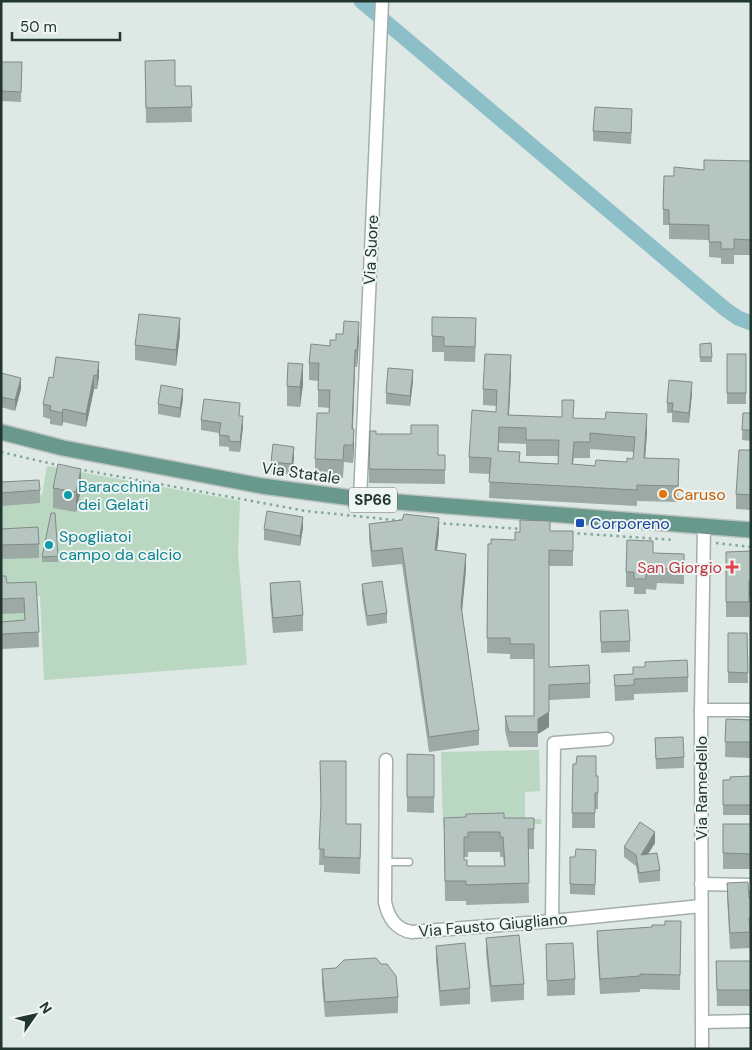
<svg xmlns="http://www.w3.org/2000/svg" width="752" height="1050" font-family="'DM Sans',sans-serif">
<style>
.green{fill:#b9d7c1}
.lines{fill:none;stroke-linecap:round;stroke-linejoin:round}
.canal{stroke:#8cbfc8;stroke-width:15}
.service-casing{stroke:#a2afaa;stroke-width:9}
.minor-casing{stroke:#a2afaa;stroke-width:15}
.primary-casing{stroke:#bdc3c1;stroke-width:18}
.path{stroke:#82a89c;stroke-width:2.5;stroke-dasharray:2.5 4;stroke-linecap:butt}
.service{stroke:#fff;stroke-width:6}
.minor{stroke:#fff;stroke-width:12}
.primary{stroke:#68998c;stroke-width:15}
.wall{fill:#9da9a5;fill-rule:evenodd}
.shaded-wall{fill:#808a86}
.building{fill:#b7c5c0;stroke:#808a86;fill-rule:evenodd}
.food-dot{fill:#e8710a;stroke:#eef5f2;stroke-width:2}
.culture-dot{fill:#0f9aa8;stroke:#eef5f2;stroke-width:2}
.transit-dot{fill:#1a4fb4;stroke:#eef5f2;stroke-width:2}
.health-dot{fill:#e0444e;stroke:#eef5f2;stroke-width:2}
.labels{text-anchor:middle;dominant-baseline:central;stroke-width:4;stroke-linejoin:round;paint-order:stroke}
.shield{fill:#eef5f2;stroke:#5f6f6a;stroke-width:1}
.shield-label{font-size:15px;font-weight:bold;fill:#223630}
.street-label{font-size:16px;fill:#223630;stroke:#eef5f2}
.culture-label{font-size:16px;fill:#0d838f;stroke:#eef5f2;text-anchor:start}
.food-label{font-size:16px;fill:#c56008;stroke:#eef5f2;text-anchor:start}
.transit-label{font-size:16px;fill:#164399;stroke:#eef5f2;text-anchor:start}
.health-label{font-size:16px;fill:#be3a42;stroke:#eef5f2;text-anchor:end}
</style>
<rect width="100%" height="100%" fill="#dee8e4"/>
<g class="green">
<path d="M47 466 240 501 238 553 247 665 44 680 40 596H37L39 647 1 649V495H42Z"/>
<path d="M539 750 540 791 525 792V819H541L542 824 443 826 441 752Z"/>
</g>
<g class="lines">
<path class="canal" d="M361 1 725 309 738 318 751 323"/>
<g class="service-casing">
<path id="service" d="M385 862H409"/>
</g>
<g class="minor-casing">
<g id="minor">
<path d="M360 499 382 1"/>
<path d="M701 710H751"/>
<path d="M386 760 385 902C388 917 396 930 412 932L552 921 701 906"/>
<path d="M701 884 751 885"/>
<path d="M552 921 554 743 607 739"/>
<path d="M702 1022 751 1021"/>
<path d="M702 1049 701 710 704 526"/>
</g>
</g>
<g class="primary-casing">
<path id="primary" d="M1 432 63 448 262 486 360 499 751 530"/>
</g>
<g class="path">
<path d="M1 452 61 466"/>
<path d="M78 469 306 511 404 521"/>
<path d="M437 523 521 529"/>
<path d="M571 533 675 540"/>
<path d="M716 543 751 547"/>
</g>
<use href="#service" class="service"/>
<use href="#minor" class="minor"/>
<use href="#primary" class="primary"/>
</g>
<g class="wall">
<path d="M145 61 175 86H191L192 122 146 123Z"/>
<path d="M1 62H22L21 102 1 101Z"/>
<path d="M632 119 631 144 593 141V131Z"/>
<path d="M751 161V255H734V264H721V258L709 257V240L669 239V225H663V209L674 176Z"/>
<path d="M180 334 176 366 135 360V345Z"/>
<path d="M476 334 475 362 444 361V352H432V336Z"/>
<path d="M336 340H359L357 367H355L353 429 354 446 353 463 344 462 343 478 315 477V459L329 413 330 408 318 407V381L309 380V363L330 346Z"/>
<path d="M711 343 712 362H700V344Z"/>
<rect x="727" y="354" width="19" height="50"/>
<path d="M56 357 99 376 97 389H94L86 427 63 422 62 426 50 424V419L43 417V404L53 378Z"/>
<path d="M511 372 509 415 574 419 647 431 645 458 679 475 678 502 637 501V506L489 498 490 474 469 473V457L496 412 497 406 483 405V389ZM499 443 526 444V456H559L558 464 520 462 499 451ZM590 449 634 452 633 459 627 462 595 466 573 465 574 458H590Z"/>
<path d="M1 373 21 389 15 411 1 407Z"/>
<path d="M413 381 410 406 386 404V393Z"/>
<path d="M303 384 300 407 287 406V386Z"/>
<path d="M692 393 689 423 672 422V413H667V403Z"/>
<path d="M183 399 180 418 158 414V404Z"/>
<path d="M743 413H751V441L742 440Z"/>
<path d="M240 416 243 427 240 452 229 451V447L219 446V433L201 430V420Z"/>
<path d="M376 434 438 455H445V484L369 483V469Z"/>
<path d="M751 450V510L736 509V494Z"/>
<path d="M294 457 292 475 271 472V462Z"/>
<path d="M1 482 40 490V503L1 506Z"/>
<path d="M53 488 81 489 76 512 53 508Z"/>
<path d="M369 524 439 533 437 550 466 569 462 612 479 730V745L429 752 402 564 372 567 369 539Z"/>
<path d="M303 528 300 546 264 540V529Z"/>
<path d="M1 529 39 544V558L1 559Z"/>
<path d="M550 531H573V566H549V667L590 683V698L549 700V727L538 734V747H509L505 731V716H534V659H510V654L487 653 488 544 515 540 520 532Z"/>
<path d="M751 551V596H749V617H726V552Z"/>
<path d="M653 553 684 554V584L657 583 656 590 646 589V594H634V587H626V572Z"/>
<path d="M58 556V562H42V557Z"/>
<path d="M1 576 7 583 36 582 39 647 1 649V622L25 620 24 613 1 614Z"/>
<path d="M270 583 303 615V631L273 633 270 599Z"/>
<path d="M362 584 387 613V623L367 626 362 595Z"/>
<path d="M600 611 630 641V652L601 653Z"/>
<path d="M728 633H747L748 683H728Z"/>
<path d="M633 667 688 677V692L634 694V700L615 701 614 675 633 674Z"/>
<path d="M726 719 751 720V758L725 757Z"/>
<path d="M655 738 684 757V768L656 769Z"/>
<path d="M407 754 434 755V813L407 812Z"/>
<path d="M320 761 346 824 361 839 360 874 324 872V865H319L321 810Z"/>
<path d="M573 764 596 776H598V809H595V828H572Z"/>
<path d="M751 776V815H723V780H730Z"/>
<path d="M444 818H534V849H528L529 903 466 905V901H445ZM468 852H500V857H503L504 866H467L464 860V857H468Z"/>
<rect x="723" y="824" width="28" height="45"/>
<path d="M655 843 648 854 660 870V881L639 883 636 866 624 857V847Z"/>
<path d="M596 850 595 895 570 894V857H575Z"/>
<path d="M727 883 749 898H751L750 948 730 949 727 898Z"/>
<path d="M681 921 680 990 640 989V992L600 994 597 946V931L652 927Z"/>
<path d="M486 938 524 984V1000L491 1002 486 953Z"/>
<path d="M546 944 575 979V995L547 996Z"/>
<path d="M436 946 470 988V1004L440 1006 436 961Z"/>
<path d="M716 961H751V1006H717Z"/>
<path d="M322 969 398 997V1013L325 1017 322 984Z"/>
</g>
<g class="shaded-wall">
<path d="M180 318V334L176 366V350Z"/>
<path d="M359 322V340L357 367V350Z"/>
<path d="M355 350V367L352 446V429Z"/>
<path d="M511 355V372L508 431V415Z"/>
<path d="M99 362V376L97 389V376Z"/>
<path d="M303 364V384L300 407V387Z"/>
<path d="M413 370V381L410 406V396Z"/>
<path d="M94 375V389L86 427V414Z"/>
<path d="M21 378V389L15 411V400Z"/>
<path d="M692 382V393L689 423V413Z"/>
<path d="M183 389V399L180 418V408Z"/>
<path d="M63 409V422L62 426V413Z"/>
<path d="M647 414V431L644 474V458Z"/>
<path d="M243 416V427L240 452V442Z"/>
<path d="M354 429V446L353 463V445Z"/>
<path d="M294 447V457L292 475V464Z"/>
<path d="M81 469V489L76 512V492Z"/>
<path d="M303 517V528L300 546V536Z"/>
<path d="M439 518V533L435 565V550Z"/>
<path d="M466 554V569L461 621V606Z"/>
<path d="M549 712V727L538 734V747V719Z"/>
<path d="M655 832V843L641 865V855Z"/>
</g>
<g class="building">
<path d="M175 60V86H191L192 107 146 108 145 61Z"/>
<path d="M1 62H22L21 92 1 91Z"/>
<path d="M595 107 632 109 631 133 593 131Z"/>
<path d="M704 160 751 161V240L734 239V249H721V242H709V225L669 224V210L663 209 664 176H674V167L704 170Z"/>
<path d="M139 314 180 318 176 350 135 345Z"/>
<path d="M432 317 476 318 475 347 444 346V337L432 336Z"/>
<path d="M344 321 359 322 357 350H355L352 429H354L353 445H344L343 460 315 459 317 413H329L330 390H318L319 363H309L311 344 330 346V340H336V334H343Z"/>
<path d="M711 343 712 357H700V344Z"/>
<path d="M485 354 511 355 508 415 562 417V400H574L573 418 605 419 606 412 647 414 644 458 679 459 678 486 637 485V490L489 482 491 458 469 457 472 410 496 412 497 390 483 389ZM499 427 526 428V440H559L558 464 519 462 520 452 498 451ZM590 433 635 437 633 459 627 458V462L596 460 595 466 572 464 574 442H590Z"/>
<rect x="727" y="354" width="19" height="39"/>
<path d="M56 357 99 362 97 376 94 375 86 414 63 409 62 413 50 410 51 406 43 404 49 377 53 378Z"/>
<path d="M288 363 303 364 300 387 287 386Z"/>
<path d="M388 368 413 370 410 396 386 393Z"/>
<path d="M1 373 21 378 15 400 1 397Z"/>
<path d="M669 380 692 382 689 413 672 411 673 403H667Z"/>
<path d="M161 385 183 389 180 408 158 404Z"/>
<path d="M204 399 240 403 239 416H243L240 442 229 441V436L219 435 221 423 201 420Z"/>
<path d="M743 413H751V430H742Z"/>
<path d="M411 425H438V455H445V470L369 469 370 431H376V434H411Z"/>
<path d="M273 444 294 447 292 464 271 462Z"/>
<path d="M739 450H751V495L736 494Z"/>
<path d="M58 464 81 469 76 492 53 488Z"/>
<path d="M39 480 40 490 1 493V482Z"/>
<path d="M267 511 303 517 300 536 264 529Z"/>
<path d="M51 513H55L58 556 42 557Z"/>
<path d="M404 514 439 518 435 550 466 554 461 606 479 730 429 737 402 548 372 551 369 524 402 520Z"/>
<path d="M520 520 550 521V531H573V551L549 550V667L589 665 590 683 549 685V712L538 719V732H509L505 716H534V644H510V638H487L488 544H491V539L515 540V532H520Z"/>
<path d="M38 527 39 544 1 545V529Z"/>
<path d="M627 540 653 541V553L684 554V569L657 568 656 574H646V579H634V572H626Z"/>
<path d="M751 551V581H749V602H726V552Z"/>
<path d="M1 576H6L7 583 36 582 39 632 1 634V622L25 620 24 598 1 599Z"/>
<path d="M300 581 303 615 273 618 270 583Z"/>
<path d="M382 581 387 613 367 616 362 584Z"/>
<path d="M628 610 630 641 601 642 600 611Z"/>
<path d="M728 633H747L748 673 728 672Z"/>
<path d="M687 660 688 677 634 679V685L615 686 614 675 633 674V667H645V662Z"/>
<path d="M726 719 751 720V742H725Z"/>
<path d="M683 737 684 757 656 759 655 738Z"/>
<path d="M407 754 434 755V797H407Z"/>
<path d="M577 756H596V776H598V793H595V813H572L573 764H576Z"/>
<path d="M320 761H346V824H361L360 858 324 857V849H319L321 803Z"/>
<path d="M751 776V805H723V780H730V777Z"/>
<path d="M504 813V818H534V829H528L529 883 466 885V881H445L444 818 466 817V814ZM468 832H500V837H503L505 866H467V860H464V837H468Z"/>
<path d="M640 822 655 832 641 855 657 853 660 870 639 873 636 855 624 847Z"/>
<path d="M723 824H751V854L723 853Z"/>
<path d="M576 849 596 850 595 885 570 884V857H575Z"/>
<path d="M748 882 749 898H751V918H749L750 932 730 933 727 883Z"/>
<path d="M665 921H681L680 975 640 974V976L600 979 597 931 652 927V925H665Z"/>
<path d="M519 935 524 984 491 986 486 938Z"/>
<path d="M465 943 470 988 440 991 436 946Z"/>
<path d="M573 943 575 979 547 981 546 944Z"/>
<path d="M376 958 381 964H387L396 976 398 997 325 1002 322 969 336 968 344 960Z"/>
<path d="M716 961H751V990H717Z"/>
</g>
<circle class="food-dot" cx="663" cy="494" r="5"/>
<g class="culture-dot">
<circle cx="68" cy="495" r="5"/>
<circle cx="49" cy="545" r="5"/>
</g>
<rect class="transit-dot" x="575" y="518" width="10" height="10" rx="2.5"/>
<path class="health-dot" d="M729.5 559.5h5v5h5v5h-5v5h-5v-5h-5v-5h5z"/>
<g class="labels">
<rect class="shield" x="349" y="487.5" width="48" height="25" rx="4"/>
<g class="shield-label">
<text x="373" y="500">SP66</text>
</g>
<g class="street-label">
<text transform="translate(371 250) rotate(-87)">Via Suore</text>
<text transform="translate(301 473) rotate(8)">Via Statale</text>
<text transform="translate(701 788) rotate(-90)">Via Ramedello</text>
<text transform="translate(493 925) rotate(-5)">Via Fausto Giugliano</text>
</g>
<g class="culture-label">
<text x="78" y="486">Baracchina<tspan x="78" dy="18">dei Gelati</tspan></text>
<text x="59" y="536">Spogliatoi<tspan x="59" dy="18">campo da calcio</tspan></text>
</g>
<g class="food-label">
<text x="673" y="494">Caruso</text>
</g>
<g class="transit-label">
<text x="590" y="523">Corporeno</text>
</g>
<g class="health-label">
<text x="722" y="567">San Giorgio</text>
</g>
</g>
<rect width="752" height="1050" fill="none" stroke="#223630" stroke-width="5"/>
<g transform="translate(35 1015) rotate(56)" stroke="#eef5f2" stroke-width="4" paint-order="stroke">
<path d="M0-4L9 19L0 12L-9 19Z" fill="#223630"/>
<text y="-8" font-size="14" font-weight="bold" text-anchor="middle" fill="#223630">N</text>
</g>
<path d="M12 32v8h108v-8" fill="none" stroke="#223630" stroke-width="2.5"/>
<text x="20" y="32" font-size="15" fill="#223630" stroke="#eef5f2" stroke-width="4" paint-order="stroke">50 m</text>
</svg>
